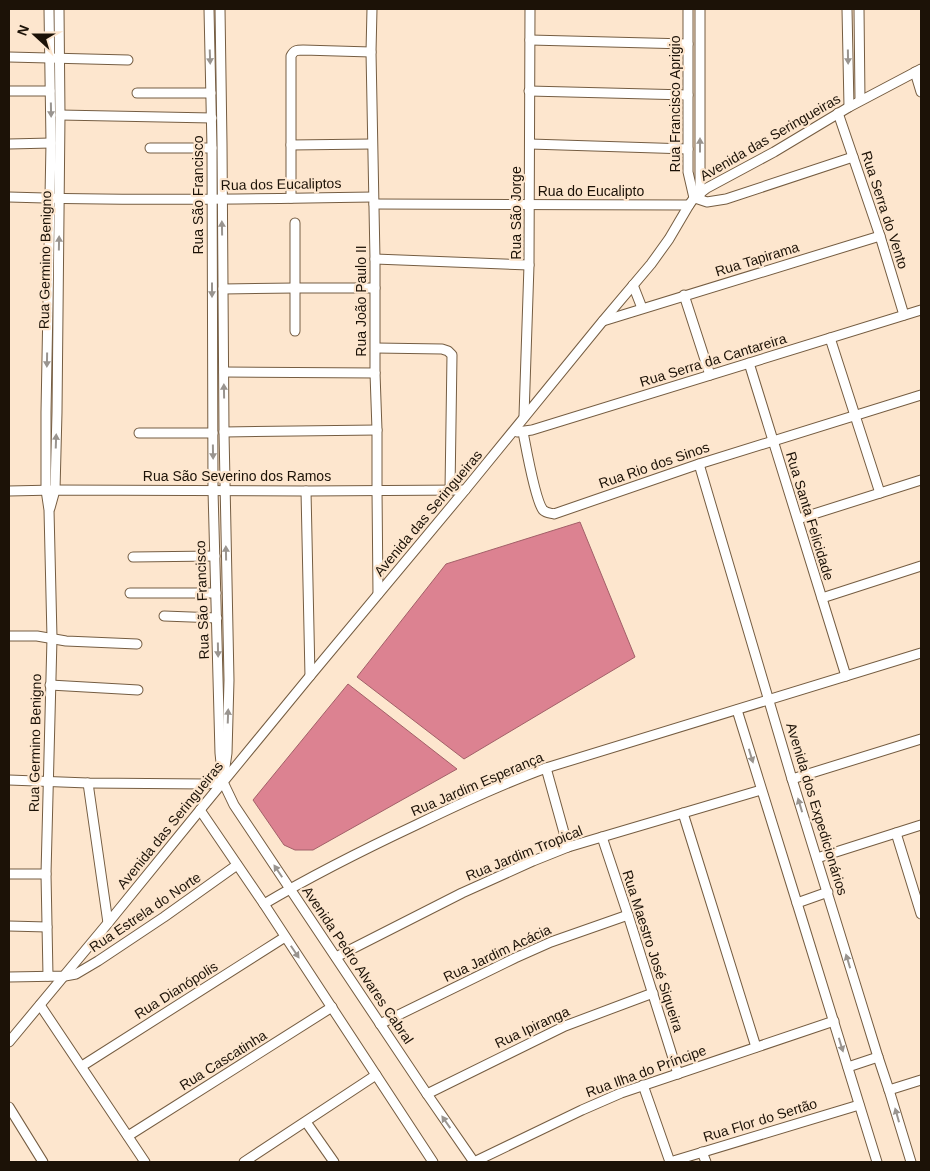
<svg xmlns="http://www.w3.org/2000/svg" width="930" height="1171" font-family="Arial,sans-serif">
<style>
.water{fill:#dc8291;stroke:#a26068}
.lines{fill:none;stroke-linecap:round;stroke-linejoin:round}
.minor-casing{stroke:#755d42;stroke-width:11}
.minor{stroke:#fff;stroke-width:9}
.oneway{fill:#99948f}
.labels{text-anchor:middle;dominant-baseline:central;stroke-width:4.5;stroke-linejoin:round;paint-order:stroke}
.street-label{font-size:14px;fill:#1c1207;stroke:#fde6ce}
</style>
<rect width="100%" height="100%" fill="#fde6ce"/>
<g class="water">
<path d="M580 522 635 657 464 759 357 677 446 564Z"/>
<path d="M348 684 457 769 313 850H295L284 845 253 800Z"/>
</g>
<g class="lines">
<g class="minor-casing">
<g id="minor">
<path d="M209 9 212 148 213 490 220 753 223 782 234 805 427 1094 474 1162"/>
<path d="M220 9 222 144 224 432 229 680 227 753 225 767"/>
<path d="M372 9 371 52 375 259V373L377 430V490L378 594"/>
<path d="M688 9V172L694 198"/>
<path d="M700 9V196"/>
<path d="M847 9 849 107"/>
<path d="M859 9 860 100"/>
<path d="M530 40 688 44"/>
<path d="M9 57 128 60"/>
<path d="M915 72 921 92"/>
<path d="M9 91H50"/>
<path d="M529 91 688 95"/>
<path d="M137 93H211"/>
<path d="M838 113 880 236 904 315"/>
<path d="M60 115 212 118"/>
<path d="M9 144 51 143"/>
<path d="M530 144 688 149"/>
<path d="M291 145 372 144"/>
<path d="M150 148H212"/>
<path d="M9 197C130 201 252 199 373 197"/>
<path d="M291 198V56C294 50 297 50 303 50L371 52"/>
<path d="M695 198 707 202 726 199 853 157"/>
<path d="M374 204 689 205"/>
<path d="M295 223V331"/>
<path d="M375 259 529 265"/>
<path d="M633 285 642 308"/>
<path d="M223 289 295 288H375"/>
<path d="M684 295 710 375"/>
<path d="M603 321 880 236"/>
<path d="M830 338 880 493"/>
<path d="M376 348 442 349 448 351 452 355 450 490"/>
<path d="M749 363 846 676"/>
<path d="M224 372 375 373"/>
<path d="M524 416 529 265 530 9"/>
<path d="M224 432 377 430"/>
<path d="M517 432 532 430 921 310"/>
<path d="M523 432C526 447 535 500 543 510 546 513 550 513 554 514L699 464 921 395"/>
<path d="M139 433H213"/>
<path d="M699 464 792 779 878 1057 889 1090 911 1162"/>
<path d="M9 491 55 490 306 491 465 490"/>
<path d="M306 491 310 676"/>
<path d="M50 508 55 490 57 412 60 115 59 9"/>
<path d="M798 519 921 480"/>
<path d="M133 557 215 556"/>
<path d="M130 593H216"/>
<path d="M822 598 921 566"/>
<path d="M164 616 217 618"/>
<path d="M9 636H37L66 641 137 644"/>
<path d="M50 685 138 690"/>
<path d="M737 710 797 903 877 1162"/>
<path d="M546 768 568 847"/>
<path d="M792 779 921 739"/>
<path d="M9 780 88 783 206 784 223 782"/>
<path d="M88 783 108 923"/>
<path d="M200 810 264 904 433 1162"/>
<path d="M683 813 756 1047"/>
<path d="M896 833 921 914"/>
<path d="M602 837 628 915 678 1074"/>
<path d="M817 858 921 825"/>
<path d="M9 874H46"/>
<path d="M797 903 828 892"/>
<path d="M264 904C313 875 365 849 416 825 459 804 502 784 546 768L921 653"/>
<path d="M9 926 47 927"/>
<path d="M336 957 462 893 533 861 568 847 761 790"/>
<path d="M48 976 46 874 52 638 49 510 46 490V412L51 143 49 9"/>
<path d="M9 977 65 976 76 974 98 961 164 917 237 865"/>
<path d="M40 1005 145 1162"/>
<path d="M380 1024 515 958 551 942 628 915"/>
<path d="M9 1042 108 923 200 810 310 676 465 490 602 322 651 264 669 239 689 205 694 198 707 188 774 152 849 107 921 69"/>
<path d="M82 1066 285 937"/>
<path d="M848 1067 878 1057"/>
<path d="M643 1085 670 1162 859 1105"/>
<path d="M889 1090 921 1080"/>
<path d="M427 1094 565 1026 653 993"/>
<path d="M9 1107 43 1162"/>
<path d="M306 1122 334 1162"/>
<path d="M128 1136 332 1007"/>
<path d="M702 1152 706 1162"/>
<path d="M244 1162 376 1075"/>
<path d="M474 1162 582 1110 621 1093 834 1021"/>
</g>
</g>
<use href="#minor" class="minor"/>
</g>
<defs><path id="oneway-solid" d="M-6-.8H1V-3.2L6.5 0L1 3.2V.8H-6Z" transform="scale(1.25)"/></defs>
<g class="oneway">
<use href="#oneway-solid" transform="translate(210 57) rotate(88)"/>
<use href="#oneway-solid" transform="translate(848 57) rotate(89)"/>
<use href="#oneway-solid" transform="translate(51 110) rotate(89)"/>
<use href="#oneway-solid" transform="translate(700 145) rotate(-90)"/>
<use href="#oneway-solid" transform="translate(222 228) rotate(-91)"/>
<use href="#oneway-solid" transform="translate(59 243) rotate(-89)"/>
<use href="#oneway-solid" transform="translate(212 290) rotate(90)"/>
<use href="#oneway-solid" transform="translate(47 360) rotate(91)"/>
<use href="#oneway-solid" transform="translate(224 391) rotate(-91)"/>
<use href="#oneway-solid" transform="translate(56 441) rotate(-88)"/>
<use href="#oneway-solid" transform="translate(213 452) rotate(89)"/>
<use href="#oneway-solid" transform="translate(226 553) rotate(-91)"/>
<use href="#oneway-solid" transform="translate(218 650) rotate(89)"/>
<use href="#oneway-solid" transform="translate(228 716) rotate(-88)"/>
<use href="#oneway-solid" transform="translate(751 756) rotate(73)"/>
<use href="#oneway-solid" transform="translate(800 805) rotate(-107)"/>
<use href="#oneway-solid" transform="translate(278 871) rotate(-124)"/>
<use href="#oneway-solid" transform="translate(295 952) rotate(56)"/>
<use href="#oneway-solid" transform="translate(848 961) rotate(-107)"/>
<use href="#oneway-solid" transform="translate(841 1045) rotate(73)"/>
<use href="#oneway-solid" transform="translate(897 1115) rotate(-106)"/>
<use href="#oneway-solid" transform="translate(446 1122) rotate(-125)"/>
</g>
<g class="labels">
<g class="street-label">
<text transform="translate(675 104) rotate(-90)">Rua Francisco Aprigio</text>
<text transform="translate(770 137) rotate(-30)">Avenida das Seringueiras</text>
<text transform="translate(281 184) rotate(-1)">Rua dos Eucaliptos</text>
<text x="591" y="191">Rua do Eucalipto</text>
<text transform="translate(198 195) rotate(-90)">Rua São Francisco</text>
<text transform="translate(885 210) rotate(72)">Rua Serra do Vento</text>
<text transform="translate(516 213) rotate(-90)">Rua São Jorge</text>
<text transform="translate(757 259) rotate(-17)">Rua Tapirama</text>
<text transform="translate(45 260) rotate(-89)">Rua Germino Benigno</text>
<text transform="translate(361 301) rotate(-90)">Rua João Paulo II</text>
<text transform="translate(713 360) rotate(-17)">Rua Serra da Cantareira</text>
<text transform="translate(654 465) rotate(-19)">Rua Rio dos Sinos</text>
<text x="237" y="476">Rua São Severino dos Ramos</text>
<text transform="translate(428 513) rotate(-50)">Avenida das Seringueiras</text>
<text transform="translate(810 516) rotate(73)">Rua Santa Felicidade</text>
<text transform="translate(202 600) rotate(-92)">Rua São Francisco</text>
<text transform="translate(35 743) rotate(-89)">Rua Germino Benigno</text>
<text transform="translate(477 784) rotate(-23)">Rua Jardim Esperança</text>
<text transform="translate(817 809) rotate(73)">Avenida dos Expedicionários</text>
<text transform="translate(170 825) rotate(-51)">Avenida das Seringueiras</text>
<text transform="translate(524 853) rotate(-22)">Rua Jardim Tropical</text>
<text transform="translate(145 912) rotate(-34)">Rua Estrela do Norte</text>
<text transform="translate(653 951) rotate(72)">Rua Maestro José Siqueira</text>
<text transform="translate(497 953) rotate(-25)">Rua Jardim Acácia</text>
<text transform="translate(358 965) rotate(56)">Avenida Pedro Alvares Cabral</text>
<text transform="translate(176 990) rotate(-32)">Rua Dianópolis</text>
<text transform="translate(532 1027) rotate(-25)">Rua Ipiranga</text>
<text transform="translate(223 1060) rotate(-32)">Rua Cascatinha</text>
<text transform="translate(646 1071) rotate(-20)">Rua Ilha do Príncipe</text>
<text transform="translate(760 1120) rotate(-17)">Rua Flor do Sertão</text>
</g>
</g>
<rect width="930" height="1171" fill="none" stroke="#1c1207" stroke-width="20"/>
<g transform="translate(35 35) rotate(291)" stroke="#fde6ce" stroke-width="4" paint-order="stroke">
<path d="M0-4L9 19L0 12L-9 19Z" fill="#1c1207"/>
<text y="-8" font-size="14" font-weight="bold" text-anchor="middle" fill="#1c1207">N</text>
</g>
</svg>
